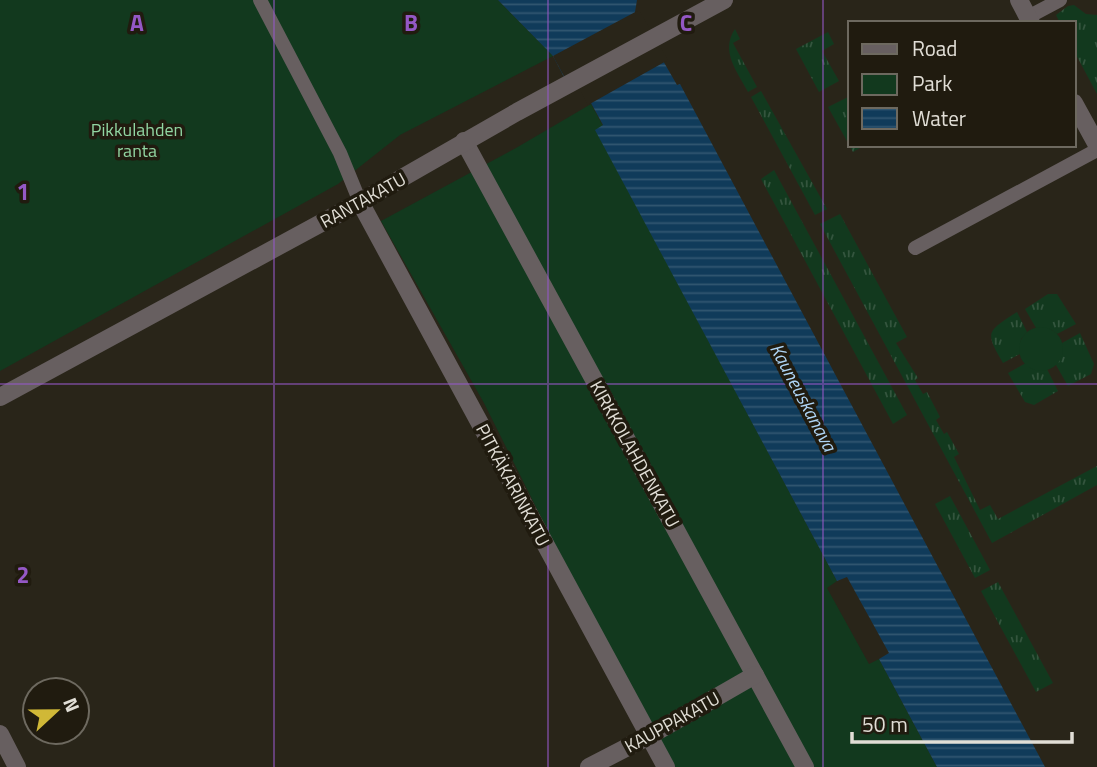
<svg xmlns="http://www.w3.org/2000/svg" width="1097" height="767" font-family="'Titillium Web',sans-serif">
<style>
.grass{fill:url(#grass-tufts)}
.park{fill:#12391e}
.water{fill:url(#water-rules)}
.pier{fill:#292519}
.lines{fill:none;stroke-linecap:round;stroke-linejoin:round}
.service{stroke:#675f60;stroke-width:14}
.minor{stroke:#675f60;stroke-width:18}
.grid{fill:none;stroke:#9458c5;stroke-width:2;stroke-opacity:0.55}
.labels{text-anchor:middle;dominant-baseline:central;stroke-width:7;stroke-linejoin:round;paint-order:stroke}
.park-label{font-size:18px;fill:#91d6a2;stroke:#201b0f}
.street-label{font-size:18px;fill:#e1ded6;stroke:#201b0f}
.water-label{font-size:19px;font-style:italic;fill:#aed4f5;stroke:#201b0f}
.grid-label{font-size:23px;text-anchor:middle;font-weight:bold;fill:#9458c5;stroke:#201b0f;stroke-width:7;stroke-linejoin:round;paint-order:stroke}
</style>
<defs>
<pattern id="grass-tufts" width="24" height="20" patternUnits="userSpaceOnUse" patternTransform="scale(1.75)"><rect width="24" height="20" fill="#12391e"/><path d="M3 7l-1-3M5 7V3M7 7l1-3M15 17l-1-3M17 17v-4M19 17l1-3" fill="none" stroke="#34553e"/></pattern>
<pattern id="water-rules" width="6" height="5" patternUnits="userSpaceOnUse" patternTransform="scale(1.75)"><rect width="6" height="5" fill="#103b5a"/><path d="M0 2.5h6" fill="none" stroke="#325771"/></pattern>
</defs>
<rect width="100%" height="100%" fill="#292519"/>
<g class="grass">
<path d="M1074 5 1086 14 1097 15V94L1074 51V23H1060L1056 15 1068 6Z"/>
<path d="M735 29 740 39 733 43 757 87 748 92C737 71 720 51 735 29Z"/>
<path d="M828 32 834 44 822 51 839 81 819 92 796 49Z"/>
<path d="M761 91 827 209 815 215 751 97Z"/>
<path d="M848 97 850 101V145H865L853 152 828 107Z"/>
<path d="M774 170 907 415 893 424 761 179Z"/>
<path d="M840 214 907 337 896 343 918 378 915 380 923 394 927 392 940 417 936 420 944 434 947 432 959 454 954 457 980 510 990 505 998 519 1097 466V485L992 543 820 224Z"/>
<path d="M1048 294H1057L1076 324 1057 334 1052 330 1036 328 1025 309Z"/>
<path d="M1017 312 1027 332 1021 339 1020 354 1003 363C985 332 986 332 1017 312Z"/>
<path d="M1080 333 1094 364 1091 374 1068 386 1056 365 1060 359 1062 343Z"/>
<path d="M1026 363 1042 370 1047 369 1058 391 1034 405 1025 402 1008 373Z"/>
<path d="M950 496 990 570 975 578 935 504Z"/>
<path d="M998 582 1053 683 1036 692 981 591Z"/>
</g>
<g class="park">
<path d="M0 0H498L553 56 400 135 338 184 0 371Z"/>
<path d="M591 104 603 126 596 130 837 581 827 588 869 664 879 659 937 767H674L573 581 484 403 381 221 516 148Z"/>
<circle cx="1041" cy="349" r="22"/>
</g>
<path class="water" d="M498 0H637L635 12 677 85 680 84 1045 767H937L879 659 889 653 847 577 837 581 595 130 603 125 574 72 564 77 553 56Z"/>
<path class="pier" d="M639 10 668 60 588 105 573 77 566 80 553 56Z"/>
<g class="lines">
<g class="service">
<path d="M260 0 340 153 360 202"/>
<path d="M1028 17 1060 0"/>
<path d="M915 248 1097 150"/>
</g>
<g class="minor">
<path d="M1019 0 1031 23"/>
<path d="M1074 103 1097 145"/>
<path d="M464 141 805 767"/>
<path d="M360 202 666 767"/>
<path d="M0 397 360 202 517 112 724 0"/>
<path d="M0 734 17 767"/>
<path d="M589 767 649 736 755 675"/>
</g>
</g>
<path class="grid" d="M274 0V767M548 0V767M823 0V767M0 384H1097"/>
<g class="labels">
<g class="park-label">
<text x="137" y="129">Pikkulahden<tspan x="137" dy="21">ranta</tspan></text>
</g>
<g class="street-label">
<text transform="translate(363 200) rotate(-29)">RANTAKATU</text>
<text transform="translate(635 454) rotate(61)">KIRKKOLAHDENKATU</text>
<text transform="translate(513 485) rotate(62)">PITKÄKARINKATU</text>
<text transform="translate(672 722) rotate(-29)">KAUPPAKATU</text>
</g>
<g class="water-label">
<text transform="translate(804 397) rotate(62)">Kauneuskanava</text>
</g>
</g>
<g class="grid-label">
<text x="137" y="31">A</text>
<text x="411" y="31">B</text>
<text x="686" y="31">C</text>
<text x="23" y="200">1</text>
<text x="23" y="583">2</text>
</g>
<rect x="848" y="21" width="228" height="126" fill="#201b0f" stroke="#6d695f" stroke-width="2"/>
<rect x="862" y="44" width="35" height="10" fill="#675f60" stroke="#6d695f" stroke-width="2"/>
<text x="912" y="56" font-size="21" fill="#e1ded6">Road</text>
<rect x="862" y="74" width="35" height="21" fill="#12391e" stroke="#6d695f" stroke-width="2"/>
<text x="912" y="91" font-size="21" fill="#e1ded6">Park</text>
<rect x="862" y="108" width="35" height="21" fill="url(#water-rules)" stroke="#6d695f" stroke-width="2"/>
<text x="912" y="126" font-size="21" fill="#e1ded6">Water</text>
<g transform="translate(56 711) rotate(68)"><circle r="33" fill="#201b0f" stroke="#6d695f" stroke-width="2"/>
<path d="M0-5L12 26L0 18L-12 26Z" fill="#d0b837"/>
<text y="-10" font-size="19" font-weight="bold" text-anchor="middle" fill="#e1ded6">N</text>
</g>
<path d="M852 732v10h220v-10" fill="none" stroke="#e1ded6" stroke-width="3.5"/>
<text x="862" y="732" font-size="21" fill="#e1ded6" stroke="#201b0f" stroke-width="5" paint-order="stroke">50 m</text>
</svg>
